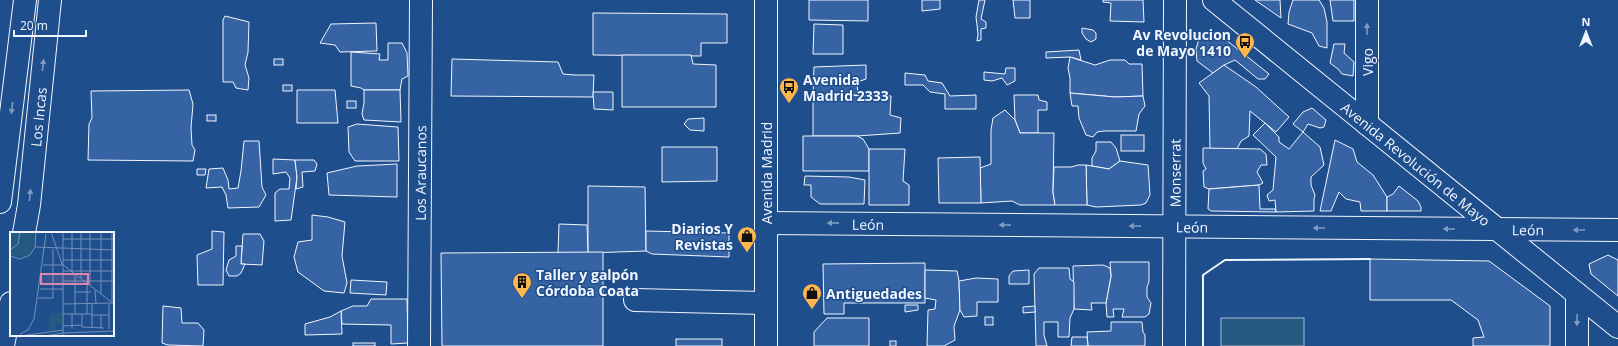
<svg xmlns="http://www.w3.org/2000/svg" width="1618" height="346" font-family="'Open Sans',sans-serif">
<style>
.green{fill:#245a82;stroke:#a8bbd7}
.building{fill:#3563a3;stroke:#f2f6ff}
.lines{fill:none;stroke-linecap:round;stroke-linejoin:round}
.minor-casing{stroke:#f2f6ff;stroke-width:24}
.major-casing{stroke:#f2f6ff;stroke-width:24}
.minor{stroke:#1f4e8c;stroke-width:22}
.major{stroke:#1f4e8c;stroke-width:22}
.wall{stroke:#f2f6ff;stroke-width:2}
.oneway{fill:#7e9ac0}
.labels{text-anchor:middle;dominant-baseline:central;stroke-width:3;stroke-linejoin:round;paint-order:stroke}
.poi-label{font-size:14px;font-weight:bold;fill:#f2f6ff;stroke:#1f4e8c;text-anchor:start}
.street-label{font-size:14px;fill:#f2f6ff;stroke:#1f4e8c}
.inset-road{fill:none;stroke:#7391ba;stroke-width:1}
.view{fill:#da87ad;fill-opacity:0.15;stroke:#da87ad;stroke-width:2}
.inset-edge{fill:none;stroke:#f2f6ff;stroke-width:2}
</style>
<rect width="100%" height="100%" fill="#1f4e8c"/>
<rect class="green" x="1221" y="318" width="83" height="28"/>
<g class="building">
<path d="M809 0H868V21L809 20Z"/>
<path d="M922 0H940V9L922 11Z"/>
<path d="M979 0H985L981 19 986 22V28L981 29V40L977 41 978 34 976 17Z"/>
<path d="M1013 0H1030V18H1015Z"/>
<path d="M1103 0H1143L1144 22 1110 21 1111 3 1103 2Z"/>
<path d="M1255 0H1280L1281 18Z"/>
<path d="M1293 0H1319L1324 8 1327 22V48L1319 46 1312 33 1288 24 1289 12Z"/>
<path d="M1330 0H1354V21H1333Z"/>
<path d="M593 13 727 14V43H701V56L593 55Z"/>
<path d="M225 16 249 22 248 52 245 65 249 78 248 90 236 88 233 82H223V20Z"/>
<path d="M376 23 377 51 340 52 335 45 320 43 331 24Z"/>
<path d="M814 24 843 25V54H813Z"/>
<path d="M1082 28 1093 30 1096 33V39L1091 42 1086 39 1082 33Z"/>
<path d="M1212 32 1220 35 1269 74 1265 79H1258L1235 60 1224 65 1213 73 1197 61 1196 49 1199 39 1204 33Z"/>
<path d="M388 43H402L407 53 408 76 402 79 400 90H364L361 88 351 86V52L380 54 379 60H388Z"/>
<path d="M1334 44H1345L1344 53 1354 62 1353 76 1342 74 1338 69 1330 63Z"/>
<path d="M1079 50 1081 60 1070 57 1046 58V52Z"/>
<path d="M622 55H691L693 64 716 65V107H622Z"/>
<path d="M1070 57 1095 65 1110 60H1125L1129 64H1142L1143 96 1115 97 1070 93V78L1068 68Z"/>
<rect x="274" y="59" width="9" height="6"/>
<path d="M452 59 558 62 563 74 575 75H594L593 97 451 96Z"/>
<path d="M866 65V79L857 82 858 95H813L814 67Z"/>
<path d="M1224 65 1256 87 1289 117 1276 132 1250 111 1249 136 1241 141 1237 149H1210L1209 96 1199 83Z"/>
<path d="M1006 68H1015V81L1007 85 1002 78 992 81 984 80V72L1005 74Z"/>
<path d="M905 73 925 75 928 81 942 83 950 96 976 95V109H945V94L930 92 923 85H905Z"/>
<rect x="283" y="85" width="9" height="6"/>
<path d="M189 90 193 104 191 128 192 145 195 150 193 161 88 160 89 124 92 118 91 91Z"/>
<path d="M297 90H335L338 123H297Z"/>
<path d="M364 90H400L401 122 364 120 362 114 364 103Z"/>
<path d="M593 92H613V110L594 109Z"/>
<path d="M1070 93 1115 97 1143 96 1145 106 1139 114 1136 131H1104L1097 132 1093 137 1086 135 1079 118 1078 106H1072Z"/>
<path d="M813 95 891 96 890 115 901 118 900 133 857 136H813Z"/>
<path d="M1014 95H1038L1039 100 1047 102V110H1038V133H1020L1015 120Z"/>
<rect x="347" y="101" width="9" height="7"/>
<path d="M1312 108 1326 120 1324 127 1320 128 1308 124 1303 132 1293 124 1303 112Z"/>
<path d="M1005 110 1015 120 1020 133H1054L1053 192 1055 205H1020L1012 201 981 203 980 168 991 164V130L993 118Z"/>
<rect x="207" y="115" width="9" height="6"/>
<path d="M704 118V131L690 130 684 124 688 119Z"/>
<path d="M1265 123 1279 137V142L1289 149 1303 132 1320 147 1324 165 1311 177V185L1315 195 1314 199V211L1276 212 1275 200 1269 201 1267 195 1273 190 1276 157 1253 135Z"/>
<path d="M357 124 398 127 399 161H355L349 152 348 127Z"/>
<rect x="1121" y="135" width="23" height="16"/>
<path d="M803 136H857L863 139 869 149V171H803Z"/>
<path d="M1335 140 1353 149 1357 162 1373 175 1387 197V211H1361L1360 202 1346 199 1339 192 1331 211H1320Z"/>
<path d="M244 141H259L262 187 266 195 259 207 228 208 226 195 222 187 206 188 209 169 223 168 228 180 229 189 238 188 241 171Z"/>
<path d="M1096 142H1111L1116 148 1120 161 1109 169 1092 166V158L1096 151Z"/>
<path d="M662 147H717V181L662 182Z"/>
<path d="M1203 148 1260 149 1266 154 1267 165H1261L1257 172 1263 183 1259 185 1209 189 1204 187 1203 171 1206 169 1203 163Z"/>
<path d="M869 149H905L903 181 909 185V205H869Z"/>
<path d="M980 157 981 203H939L938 158Z"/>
<path d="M273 159 295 160 297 177 291 220 275 221V193L280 189H289L290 178 286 172 273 174Z"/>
<path d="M295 160H314L317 164 315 171 302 172 303 187 296 189 297 177Z"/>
<path d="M1120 161 1148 165 1150 195 1146 203 1141 205 1096 207 1087 205 1086 165 1109 169Z"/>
<path d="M397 164V197L329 195 327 173 357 166Z"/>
<path d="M1078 165H1086L1087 205H1055L1053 192 1054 167H1071Z"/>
<path d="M197 169H206L205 175H197Z"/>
<path d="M805 176 849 177 865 180 864 204H820L811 197V185H804Z"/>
<path d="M1259 185 1260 209H1275L1276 212 1211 211 1208 209 1209 189Z"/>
<path d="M588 186 645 187 646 251 588 253Z"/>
<path d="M1399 186 1418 201 1421 207V211H1387V197L1393 194Z"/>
<path d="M312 215 328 217 345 222 342 256 347 283 344 293 324 291 298 272 294 257 298 242 312 240Z"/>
<path d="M559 224 587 225 588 253H558Z"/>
<path d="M212 231 224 232 223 285H198L197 255 212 249Z"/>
<path d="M646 231 729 233V257L652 254 646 251Z"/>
<path d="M243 234H260L264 241 262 265 241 264Z"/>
<path d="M236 246H242L241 264H245L241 273 237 276H229L226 270 229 260 236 256Z"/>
<path d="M603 252V346H442L441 253Z"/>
<path d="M1608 255 1618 260V296L1591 274 1589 264Z"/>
<path d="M1370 259 1489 261 1550 306V346H1473V338L1484 337 1478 320 1451 300H1370Z"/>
<path d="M1110 262H1149V282L1147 287V297L1151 303 1149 314 1145 317H1122L1124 309H1113L1114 317H1107L1106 303 1111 276Z"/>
<path d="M925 263V303H844V314H824L823 264Z"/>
<path d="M1103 265 1110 268 1111 276 1106 303H1091L1092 310 1074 309 1073 266Z"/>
<path d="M1039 268H1069L1070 279 1074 282V309L1070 318 1069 337H1058V322H1044V335L1047 346H1036L1034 274Z"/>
<path d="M925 270 957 271 959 281 960 310 954 326 955 340 944 346H927L928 310 935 309 936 300 925 298Z"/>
<path d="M1029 270V284H1009V276L1013 271Z"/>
<path d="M976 278 998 279V302H977V316L964 317 960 310 959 281Z"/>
<path d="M351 280 387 282 386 295 350 293Z"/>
<path d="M371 299H407L408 343 391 344V325L342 324 341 311 353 306H367Z"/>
<path d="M905 305H918V310L905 312Z"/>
<path d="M163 306 181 308 182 323H198L204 330 203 346 168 345 162 343Z"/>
<path d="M1035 306V312L1023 313V307Z"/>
<path d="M341 311 342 334 305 335V324L330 317Z"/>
<rect x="985" y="317" width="8" height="8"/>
<path d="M827 318H869V346H814V332Z"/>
<path d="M1111 322H1142L1143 332 1145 335V346H1088L1087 332 1111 331Z"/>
<path d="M1072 337H1087L1088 346H1071Z"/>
<rect x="676" y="339" width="46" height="7"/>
<rect x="890" y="341" width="6" height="5"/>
<rect x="353" y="343" width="22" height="3"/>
</g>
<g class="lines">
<g class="minor-casing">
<g id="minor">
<path d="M1367 0V124"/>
<path d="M0 202 25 0"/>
<path id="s1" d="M766 223 1618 230"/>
<path id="s2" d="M24 233 29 205 50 0"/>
<path d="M1577 294V346"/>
<path d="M635 300 766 303"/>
<path d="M3 346 11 303"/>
<path id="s3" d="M419 346 421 0"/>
<path id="s4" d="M1174 346 1175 0"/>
</g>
</g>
<g class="major-casing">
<g id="major">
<path id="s5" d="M1214 0 1618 327"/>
<path d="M766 346V0"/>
</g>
</g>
<use href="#minor" class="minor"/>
<use href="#major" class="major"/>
<path class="wall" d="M1203 346V275L1225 260 1370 259"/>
</g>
<defs><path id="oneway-solid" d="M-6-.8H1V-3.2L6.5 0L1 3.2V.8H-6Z"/></defs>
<g class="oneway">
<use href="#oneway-solid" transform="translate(1367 29) rotate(-90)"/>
<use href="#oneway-solid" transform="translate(43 65) rotate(-84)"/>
<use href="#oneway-solid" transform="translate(12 108) rotate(97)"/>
<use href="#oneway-solid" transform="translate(30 195) rotate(-84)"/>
<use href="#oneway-solid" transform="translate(833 223) rotate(-179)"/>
<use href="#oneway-solid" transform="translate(1005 225) rotate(-179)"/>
<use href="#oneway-solid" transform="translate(1135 226) rotate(-179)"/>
<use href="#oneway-solid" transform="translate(1319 228) rotate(-180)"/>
<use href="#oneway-solid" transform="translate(1449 229) rotate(-180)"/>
<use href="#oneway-solid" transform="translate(1579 230) rotate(-180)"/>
<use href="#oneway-solid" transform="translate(1577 320) rotate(90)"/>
</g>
<defs>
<g id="bus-pin" transform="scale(1)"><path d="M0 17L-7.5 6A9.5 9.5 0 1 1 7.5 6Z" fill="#ffb74d" stroke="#1f4e8c"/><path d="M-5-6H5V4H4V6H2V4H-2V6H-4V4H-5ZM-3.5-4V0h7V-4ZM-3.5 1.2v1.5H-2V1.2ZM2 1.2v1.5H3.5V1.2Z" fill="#111"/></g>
<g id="shop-pin" transform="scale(1)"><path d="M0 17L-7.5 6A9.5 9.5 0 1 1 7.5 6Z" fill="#ffb74d" stroke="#1f4e8c"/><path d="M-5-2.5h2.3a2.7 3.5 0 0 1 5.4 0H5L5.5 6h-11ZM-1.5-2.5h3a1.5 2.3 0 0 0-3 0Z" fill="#111"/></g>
<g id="building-pin" transform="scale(1)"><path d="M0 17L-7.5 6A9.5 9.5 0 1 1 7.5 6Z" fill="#ffb74d" stroke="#1f4e8c"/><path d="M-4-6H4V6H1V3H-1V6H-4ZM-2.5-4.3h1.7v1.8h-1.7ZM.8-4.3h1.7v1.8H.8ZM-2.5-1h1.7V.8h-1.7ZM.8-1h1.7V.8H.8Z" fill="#111"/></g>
</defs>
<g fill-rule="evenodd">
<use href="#bus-pin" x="1245" y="42"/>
<use href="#bus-pin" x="789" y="87"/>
<use href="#shop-pin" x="747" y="236"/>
<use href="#building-pin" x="522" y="282"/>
<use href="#shop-pin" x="812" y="293"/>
</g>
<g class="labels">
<g class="poi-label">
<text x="1231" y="34" text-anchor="end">Av Revolucion<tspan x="1231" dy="16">de Mayo 1410</tspan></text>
<text x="803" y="79">Avenida<tspan x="803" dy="16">Madrid 2333</tspan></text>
<text x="733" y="228" text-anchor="end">Diarios Y<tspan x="733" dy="16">Revistas</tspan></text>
<text x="536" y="274">Taller y galpón<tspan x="536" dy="16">Córdoba Coata</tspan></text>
<text x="826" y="293">Antiguedades</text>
</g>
<g class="street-label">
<text transform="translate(1367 62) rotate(-90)">Vigo</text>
<text stroke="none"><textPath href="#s2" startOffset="117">Los Incas</textPath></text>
<text stroke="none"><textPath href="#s5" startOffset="260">Avenida Revolución de Mayo</textPath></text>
<text stroke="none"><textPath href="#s3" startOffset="173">Los Araucanos</textPath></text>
<text transform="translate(766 173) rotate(-90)">Avenida Madrid</text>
<text stroke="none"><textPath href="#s4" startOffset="173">Monserrat</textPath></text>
<text stroke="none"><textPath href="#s1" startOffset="102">León</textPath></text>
<text stroke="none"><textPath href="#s1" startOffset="426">León</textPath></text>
<text stroke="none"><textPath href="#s1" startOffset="762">León</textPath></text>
</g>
</g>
<g transform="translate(10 232)">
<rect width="104" height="104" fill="#1f4e8c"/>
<path d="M0 0H25L24 15 19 22 12 25 0 23ZM40 81H53V92H46V98L38 99Z" fill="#245a82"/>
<path class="inset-road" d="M41 0 52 32 104 72M53 0V104M53 7H104M25 15 104 18M0 18 8 12 10 0M0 24 10 27 20 23 25 15 26 0M53 28H104M33 33H52M53 39H104M62 39V0M32 42H53M71 46V0M53 49H104M77 52V82M80 53V0M30 57H53M85 58 86 72M65 60H81M91 61V0M28 66H43V17M102 69V0M53 72 103 71M82 72V96M53 82H82M62 82V97M65 82V43M72 82V95L94 96M82 83H99M53 94 72 93M91 96V83M99 97V72M53 101 104 99M10 102 18 98 24 87 36 2M11 104 53 98M35 104 53 101"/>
<path class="view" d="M31 42H78V52H31Z"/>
<rect width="104" height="104" class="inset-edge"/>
</g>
<g transform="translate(1586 32)" stroke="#1f4e8c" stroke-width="3" paint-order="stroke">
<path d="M0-3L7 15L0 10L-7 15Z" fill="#f2f6ff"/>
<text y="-6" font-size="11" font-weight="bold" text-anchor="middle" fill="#f2f6ff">N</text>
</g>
<path d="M14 30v6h72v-6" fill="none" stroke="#f2f6ff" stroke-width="2"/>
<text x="20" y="30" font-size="12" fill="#f2f6ff" stroke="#1f4e8c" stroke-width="3" paint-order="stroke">20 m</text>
</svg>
